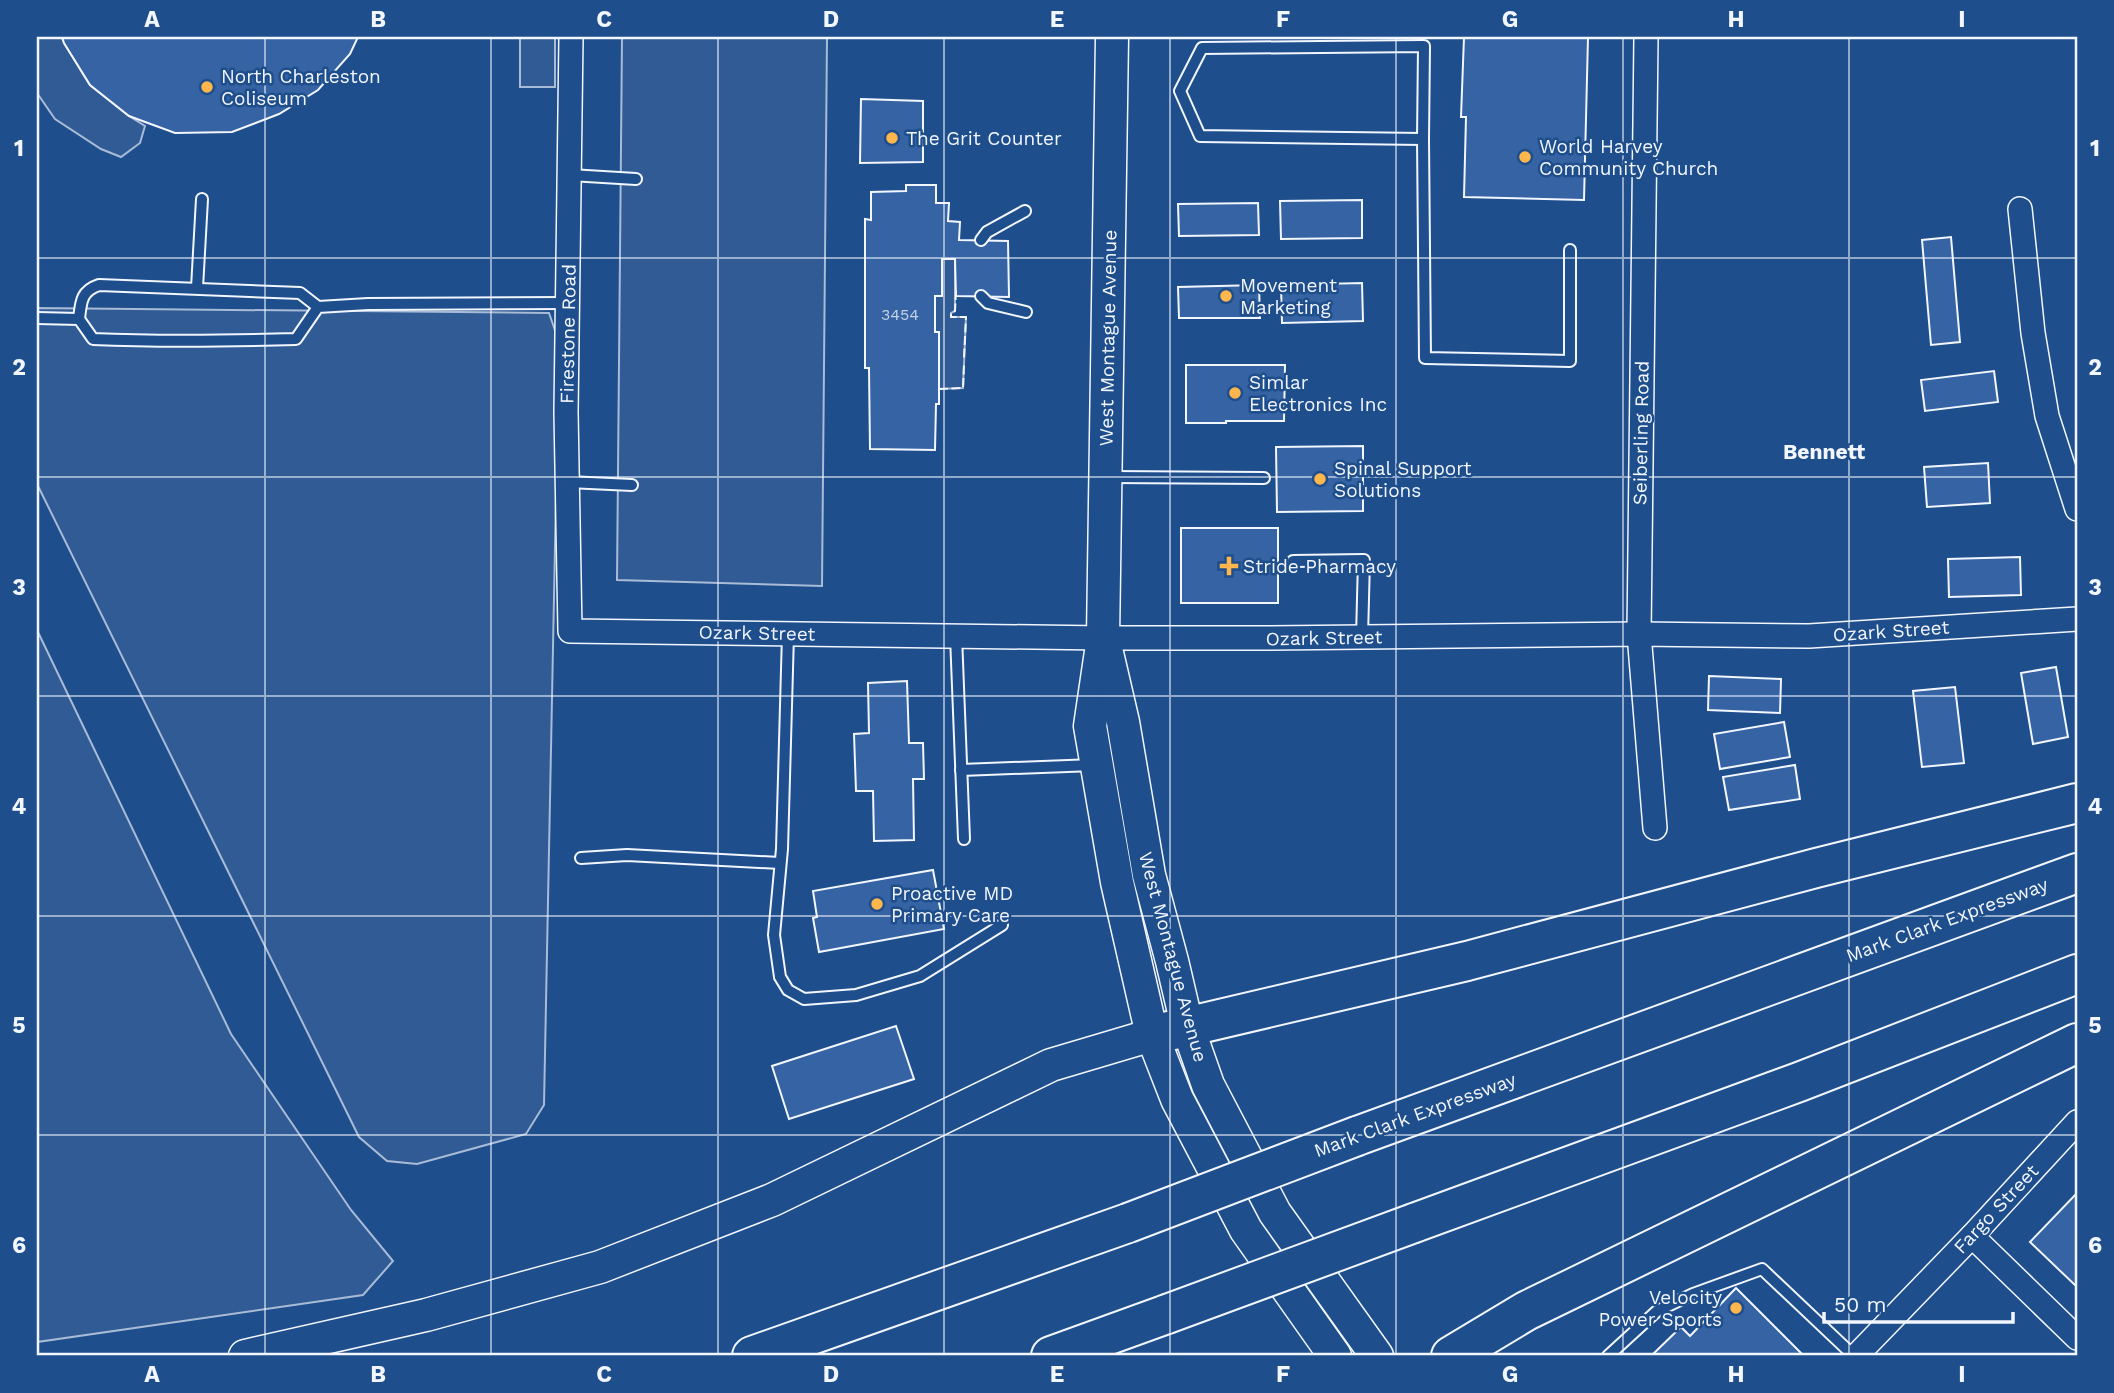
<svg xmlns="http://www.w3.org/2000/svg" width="2114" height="1393" font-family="'Work Sans',sans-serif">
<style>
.built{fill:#305b95;stroke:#a8bbd7;stroke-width:2}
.building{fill:#3563a3;stroke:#f2f6ff;stroke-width:2}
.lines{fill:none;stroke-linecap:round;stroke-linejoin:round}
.service-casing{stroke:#f2f6ff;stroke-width:14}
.minor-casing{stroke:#f2f6ff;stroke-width:26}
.secondary-casing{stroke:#f2f6ff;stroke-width:35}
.motorway-casing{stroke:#f2f6ff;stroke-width:42}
.service{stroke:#1f4e8c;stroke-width:10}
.minor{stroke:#1f4e8c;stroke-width:23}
.secondary{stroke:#1f4e8c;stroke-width:32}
.motorway{stroke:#1f4e8c;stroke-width:38}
.motorway-bridge-casing{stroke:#f2f6ff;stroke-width:42;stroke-linecap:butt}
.motorway-bridge{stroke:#1f4e8c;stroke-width:38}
.fence{stroke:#f2f6ff;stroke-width:2;stroke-dasharray:9 3.5;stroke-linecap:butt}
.grid{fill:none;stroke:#f2f6ff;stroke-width:2;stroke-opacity:0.55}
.poi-dot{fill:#ffb74d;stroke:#1f4e8c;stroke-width:2.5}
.labels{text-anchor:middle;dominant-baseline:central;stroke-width:5;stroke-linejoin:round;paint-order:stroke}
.number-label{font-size:16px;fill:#c3d1e8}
.poi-label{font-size:19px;fill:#f2f6ff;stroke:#1f4e8c;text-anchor:start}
.street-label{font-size:19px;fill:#f2f6ff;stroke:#1f4e8c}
.neighbourhood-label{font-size:21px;font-weight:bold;fill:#f2f6ff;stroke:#1f4e8c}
.neatline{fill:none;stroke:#f2f6ff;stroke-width:2.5}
.grid-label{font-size:23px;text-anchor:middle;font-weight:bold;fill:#f2f6ff}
</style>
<rect width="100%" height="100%" fill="#1f4e8c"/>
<g class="built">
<path d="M37 37H62L64 43 90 85 129 116 145 126 140 143 121 157 101 149 55 119 37 93Z"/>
<rect x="520" y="37" width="35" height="50"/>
<path d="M622 37H827L822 586 617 580Z"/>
<path d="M942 259H955V311L951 313V317H966L963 388 939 389V332H935V296H942Z"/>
<path d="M37 308 549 313 559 342 544 1105 526 1134 417 1164 387 1161 359 1137 37 484Z"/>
<path d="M37 630 231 1034 351 1210 393 1261 363 1295 37 1342Z"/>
</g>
<g class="building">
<path d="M62 37H358L350 54 318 90 279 114 232 132 175 133 129 116 90 85 64 43Z"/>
<path d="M1464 37H1588L1584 200 1464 197 1466 117H1461Z"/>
<path d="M861 99 923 101V162L860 163Z"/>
<path d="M906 185H936V203H949L948 221 960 222 959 240 1008 241 1009 297 956 296 955 259H942V296H935V332H939V404H936L935 450 870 449 869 368H865V219L871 220V192L906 191Z"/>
<path d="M1362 200V238L1281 239 1280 201Z"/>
<path d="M1258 203 1259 235 1179 236 1178 204Z"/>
<path d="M1951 237 1960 342 1931 345 1922 240Z"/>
<path d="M1362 283 1363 321 1282 323 1281 285Z"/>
<path d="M1259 285 1260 318H1179L1178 287Z"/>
<path d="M1186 365H1285L1284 421H1226V423H1186Z"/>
<path d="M1994 371 1998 402 1925 411 1921 380Z"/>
<path d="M1363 446V511L1277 512 1276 447Z"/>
<path d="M1988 463 1990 503 1927 507 1924 467Z"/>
<rect x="1181" y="528" width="97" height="75"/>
<path d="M2020 557 2021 595 1949 597 1948 559Z"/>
<path d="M2056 667 2068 737 2033 744 2021 673Z"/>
<path d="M1709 676 1781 679 1780 713 1708 710Z"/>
<path d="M907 681 909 743H923L924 779H913L914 840 874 841 873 791H856L854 734 869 733 868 683Z"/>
<path d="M1955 687 1964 763 1922 767 1913 691Z"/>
<path d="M1784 722 1790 757 1720 769 1714 734Z"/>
<path d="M1795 765 1800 799 1729 810 1723 777Z"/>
<path d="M933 870 944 929 819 952 813 918 817 917 813 891Z"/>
<path d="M896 1026 914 1079 789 1119 772 1066Z"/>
<path d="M2077 1193V1287L2030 1242Z"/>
<path d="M1736 1288 1804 1356H1651L1681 1327 1690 1336Z"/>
</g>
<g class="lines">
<g class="service-casing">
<g id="service">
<path d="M1423 139 1424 46 1202 48 1180 91 1200 136 1423 139 1425 358 1570 361V250"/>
<path d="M570 175 636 179"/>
<path d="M981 240 987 232 1025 211"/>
<path d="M197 288 202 199"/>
<path d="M981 296 988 303 1026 312"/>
<path d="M37 318 79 319 93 339C161 342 228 341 296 339L318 307 368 304 568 303"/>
<path d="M79 319C81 302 81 291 99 285L300 293 318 307"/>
<path d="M1109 477 1264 478"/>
<path d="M568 482 632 485"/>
<path d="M1293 561 1364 560 1362 637"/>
<path d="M788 634 782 849 774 935 780 977 788 990 804 999 856 995 920 976 1002 925"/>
<path d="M956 636 964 839"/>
<path d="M961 770 1094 765"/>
<path d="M581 858 627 855 780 863"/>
<path d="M1608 1356 1657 1311 1693 1294 1762 1269 1854 1356"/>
</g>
</g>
<g class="minor-casing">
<g id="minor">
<path d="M571 37 566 412 570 631 1103 638H1270L1639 634 1809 636 2077 619"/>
<path d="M1646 37 1639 634 1655 828"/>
<path d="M2020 209 2033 333 2047 416 2077 509"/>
<path d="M1972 1236 2077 1338"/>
<path d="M1856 1356 1972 1236 2077 1122"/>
</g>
</g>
<g class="secondary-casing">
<g id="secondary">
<path d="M1112 37 1103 638 1090 726 1117 882 1152 1035 1177 1099 1246 1230 1335 1356"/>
<path d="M1107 653 1123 722 1149 875 1172 961 1187 1025 1208 1085 1275 1213 1377 1356"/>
<path d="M245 1356 426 1315 600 1267 772 1200 1051 1065 1152 1035"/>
</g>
</g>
<g class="motorway-casing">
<g id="motorway">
<path d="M1152 1035 1467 961 1816 868 2077 803"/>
<path d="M1357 1136 2077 873"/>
<path d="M1414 1223 1799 1082 2077 974"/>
<path d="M752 1356 1128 1223"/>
<path d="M1051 1356 1167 1314"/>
<path d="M1451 1356 1526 1311 2077 1043"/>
</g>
</g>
<use href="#service" class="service"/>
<use href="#minor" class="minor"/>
<use href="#secondary" class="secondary"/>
<use href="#motorway" class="motorway"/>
<g class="motorway-bridge-casing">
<g id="motorway-bridge">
<path d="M1128 1223 1357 1136"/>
<path d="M1167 1314 1414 1223"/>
</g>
</g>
<use href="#motorway-bridge" class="motorway-bridge"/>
<g class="fence">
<path d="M956 291 955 311 951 313V317H966L964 358"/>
<path d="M939 389 963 388 964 365"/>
</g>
</g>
<path class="grid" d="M265 37V1356M491 37V1356M718 37V1356M944 37V1356M1170 37V1356M1396 37V1356M1623 37V1356M1849 37V1356M37 258H2077M37 477H2077M37 696H2077M37 916H2077M37 1135H2077"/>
<g class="poi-dot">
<circle cx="207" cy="87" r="7"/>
<circle cx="892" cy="138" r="7"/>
<circle cx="1525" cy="157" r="7"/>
<circle cx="1226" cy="296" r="7"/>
<circle cx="1235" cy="393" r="7"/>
<circle cx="1320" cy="479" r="7"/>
<path d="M1225.5 555.5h7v7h7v7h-7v7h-7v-7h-7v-7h7z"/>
<circle cx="877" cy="904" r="7"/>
<circle cx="1736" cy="1308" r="7"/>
</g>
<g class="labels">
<g class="number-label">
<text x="900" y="314">3454</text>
</g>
<g class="poi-label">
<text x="221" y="76">North Charleston<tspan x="221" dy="22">Coliseum</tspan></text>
<text x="906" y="138">The Grit Counter</text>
<text x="1539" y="146">World Harvey<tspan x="1539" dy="22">Community Church</tspan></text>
<text x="1240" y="285">Movement<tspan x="1240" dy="22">Marketing</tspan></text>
<text x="1249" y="382">Simlar<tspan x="1249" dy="22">Electronics Inc</tspan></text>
<text x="1334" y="468">Spinal Support<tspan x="1334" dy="22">Solutions</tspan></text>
<text x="1243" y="566">Stride Pharmacy</text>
<text x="891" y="893">Proactive MD<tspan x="891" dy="22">Primary Care</tspan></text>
<text x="1722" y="1297" text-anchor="end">Velocity<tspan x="1722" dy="22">Power Sports</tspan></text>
</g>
<g class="street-label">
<text transform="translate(568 334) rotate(-89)">Firestone Road</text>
<text transform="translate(1108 338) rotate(-89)">West Montague Avenue</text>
<text transform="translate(1641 433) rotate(-89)">Seiberling Road</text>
<text transform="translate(1891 631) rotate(-4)">Ozark Street</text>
<text transform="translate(757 633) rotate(1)">Ozark Street</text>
<text transform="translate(1324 638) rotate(-1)">Ozark Street</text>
<text transform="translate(1947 920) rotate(-20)">Mark Clark Expressway</text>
<text transform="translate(1173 957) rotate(75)">West Montague Avenue</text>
<text transform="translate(1415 1115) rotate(-20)">Mark Clark Expressway</text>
<text transform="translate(1996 1209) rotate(-47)">Fargo Street</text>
</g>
<g class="neighbourhood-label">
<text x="1824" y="451">Bennett</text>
</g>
</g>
<rect width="2114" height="1393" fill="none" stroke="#1f4e8c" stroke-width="77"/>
<path d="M1824 1312v10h189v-10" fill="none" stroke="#f2f6ff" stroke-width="3.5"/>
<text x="1834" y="1312" font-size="21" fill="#f2f6ff" stroke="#1f4e8c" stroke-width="5" paint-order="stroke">50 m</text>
<rect x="38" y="38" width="2038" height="1316" class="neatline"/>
<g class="grid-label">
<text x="152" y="27">A</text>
<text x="378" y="27">B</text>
<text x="604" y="27">C</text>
<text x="831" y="27">D</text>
<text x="1057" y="27">E</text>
<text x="1283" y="27">F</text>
<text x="1510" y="27">G</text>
<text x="1736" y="27">H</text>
<text x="1962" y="27">I</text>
<text x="19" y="156">1</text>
<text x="2095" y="156">1</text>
<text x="19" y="375">2</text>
<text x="2095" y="375">2</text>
<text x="19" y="595">3</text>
<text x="2095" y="595">3</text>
<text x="19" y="814">4</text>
<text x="2095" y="814">4</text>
<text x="19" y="1033">5</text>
<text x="2095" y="1033">5</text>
<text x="19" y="1253">6</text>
<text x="2095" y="1253">6</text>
<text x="152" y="1382">A</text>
<text x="378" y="1382">B</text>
<text x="604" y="1382">C</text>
<text x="831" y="1382">D</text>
<text x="1057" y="1382">E</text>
<text x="1283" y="1382">F</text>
<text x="1510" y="1382">G</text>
<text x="1736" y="1382">H</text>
<text x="1962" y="1382">I</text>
</g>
</svg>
